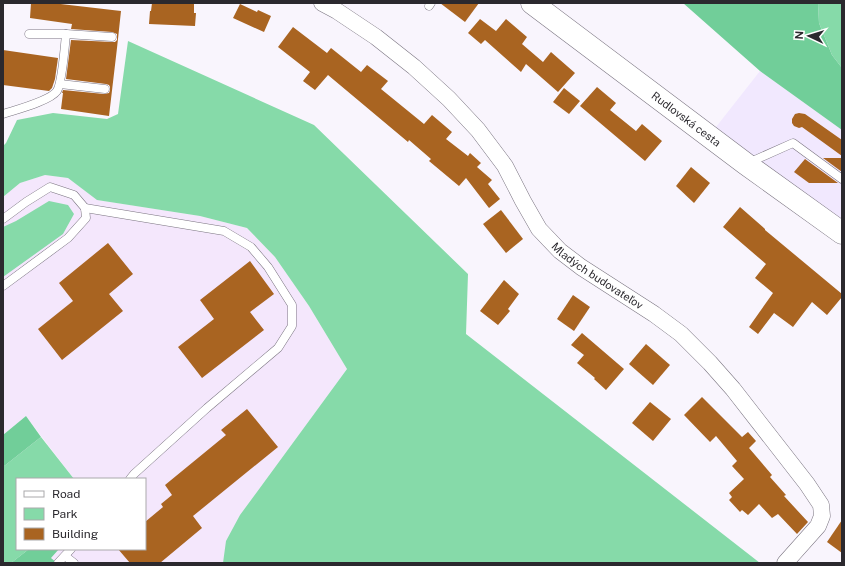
<svg xmlns="http://www.w3.org/2000/svg" width="845" height="566" font-family="'Public Sans',sans-serif">
<style>
.commercial{fill:#f1e8fe}
.education{fill:#f4e7fc}
.green{fill:#86daa9}
.forest{fill:#71ce99}
.building{fill:#a96421}
.lines{fill:none;stroke-linecap:round;stroke-linejoin:round}
.lane-casing{stroke:#7a7480;stroke-width:9}
.street-casing{stroke:#7a7480;stroke-width:17}
.secondary-casing{stroke:#7a7480;stroke-width:23}
.lane{stroke:#fff;stroke-width:8}
.street{stroke:#fff;stroke-width:16}
.secondary{stroke:#fff;stroke-width:22}
.labels{text-anchor:middle;dominant-baseline:central;stroke-width:3;stroke-linejoin:round;paint-order:stroke}
.street-label{font-size:11px;fill:#2b292e;stroke:#fff}
</style>
<rect width="100%" height="100%" fill="#f9f5fd"/>
<path class="commercial" d="M760 71 842 130V226L716 127Z"/>
<path class="education" d="M45 175 68 178 98 200 200 216 247 228 275 257 309 306 347 369 240 515 223 563H57L51 558 59 549H145V479H74L26 416 3 435V197L20 183Z"/>
<g class="green">
<path d="M818 3H842V68L832 55 819 23Z"/>
<path d="M128 41 314 125 468 274 466 334 760 563H223L226 541 240 515 347 369 309 306 275 257 247 228 200 216 97 200 68 178 45 175 20 183 3 197V146L6 143 17 120 53 113 107 119 118 114Z"/>
<path d="M49 201 68 205 74 214 63 234 3 277V227L16 221Z"/>
<path d="M41 437 74 479H17V549H29L11 563H3V467Z"/>
</g>
<g class="forest">
<path d="M683 3H818L819 23 832 55 842 68V130L760 71Z"/>
<path d="M26 416 41 437 3 467V435Z"/>
<path d="M29 549H59L51 558 57 563H11Z"/>
</g>
<g class="building">
<path d="M31 3H52L121 11 117 48 109 116 61 109 63 93H62L63 90 104 94 109 93 110 90V87L109 85 106 84 66 79 71 40 112 42H115L117 40V34L112 32 71 29 72 24 30 18Z"/>
<path d="M152 3H194V13H196L195 26 149 24 150 11H151Z"/>
<path d="M440 3H479L465 22Z"/>
<path d="M240 4 257 12 258 10 271 16 264 32 233 18Z"/>
<path d="M480 19 496 31 506 19 527 37 522 44 543 62 551 52 575 73 558 92 526 64 521 72 485 40 481 44 468 33Z"/>
<path d="M293 27 327 53 331 48 361 72 367 65 388 81 381 89 424 124 432 115 452 132 446 139 468 156 470 153 481 163 477 167 492 180 488 184 500 199 489 208 466 178 459 186 429 161 431 159 409 140 408 142 328 75 315 90 303 81 310 72 278 47Z"/>
<path d="M3 50 58 58 55 79 52 88 49 91 3 85Z"/>
<path d="M597 87 616 103 610 110 636 131 642 124 662 141 645 161 580 106Z"/>
<path d="M564 88 580 101 569 114 553 102Z"/>
<path d="M799 113 805 114 842 140V156L802 127 799 128 794 126 792 123V119L795 114Z"/>
<path d="M823 158H842V172Z"/>
<path d="M805 159 838 183H809L794 172Z"/>
<path d="M691 167 710 183 694 203 676 186Z"/>
<path d="M740 207 765 229V230L842 294V297L827 315 812 302 793 327 774 313 758 334 749 327 773 293 755 278 766 264 723 227Z"/>
<path d="M501 210 523 239 506 253 483 224Z"/>
<path d="M108 243 133 274 109 294 123 311 62 360 38 329 73 301 59 283Z"/>
<path d="M250 261 274 294 250 312 264 330 202 378 178 347 214 319 200 300Z"/>
<path d="M504 280 519 294 508 309 510 311 498 325 480 311Z"/>
<path d="M573 295 590 307 574 331 557 319Z"/>
<path d="M582 333 624 369 606 390 594 379 595 378 577 363 584 355 571 345Z"/>
<path d="M646 344 670 365 653 385 629 364Z"/>
<path d="M702 397 742 437 748 432 756 441 749 448 772 475 770 477 786 495 784 496 808 522 797 534 778 514 772 518 759 504 748 515 742 510 740 512 729 500 732 497 729 493 744 479 732 466 737 461 716 436 710 442 684 415Z"/>
<path d="M650 402 671 419 653 441 632 423Z"/>
<path d="M247 409 278 447 193 516 202 528 160 563H130L118 549H145V522L163 507 161 504 172 495 165 485 226 435 221 430Z"/>
<path d="M842 520V553L827 542Z"/>
</g>
<g class="lines">
<g class="lane-casing">
<g id="lane">
<path d="M429 6 431 3"/>
<path d="M29 34H66L112 37"/>
<path d="M60 84 105 89"/>
<path d="M3 114C15 110 50 101 57 91 62 83 65 45 66 34"/>
<path d="M748 163 793 143 842 179"/>
<path d="M85 208 224 231 251 247 268 267 292 305V326L278 348 207 408 134 474 130 479"/>
<path d="M3 219 26 202 50 187 74 195 85 208 86 218 68 238 3 286"/>
<path d="M65 556 74 563"/>
<path d="M58 563 71 549"/>
</g>
</g>
<g class="street-casing">
<g id="street">
<path id="s1" d="M322 3 337 11 376 37 414 67 449 99 478 130 505 166 523 201 539 229 560 251 581 267 654 314 681 334 710 363 733 389 807 484 821 505 822 516 818 526 785 563"/>
</g>
</g>
<g class="secondary-casing">
<g id="secondary">
<path id="s2" d="M532 3 746 164 842 233"/>
</g>
</g>
<use href="#lane" class="lane"/>
<use href="#street" class="street"/>
<use href="#secondary" class="secondary"/>
</g>
<g class="labels">
<g class="street-label">
<text stroke="none"><textPath href="#s2" startOffset="193">Rudlovská cesta</textPath></text>
<text stroke="none"><textPath href="#s1" startOffset="394">Mladých budovateľov</textPath></text>
</g>
</g>
<rect width="845" height="566" fill="none" stroke="#2b292e" stroke-width="8"/>
<rect x="16" y="478" width="130" height="72" fill="#ffffff" stroke="#aaa9ab"/>
<rect x="24" y="491" width="20" height="6" fill="#ffffff" stroke="#aaa9ab"/>
<text x="52" y="498" font-size="12" fill="#2b292e">Road</text>
<rect x="24" y="508" width="20" height="12" fill="#86daa9" stroke="#aaa9ab"/>
<text x="52" y="518" font-size="12" fill="#2b292e">Park</text>
<rect x="24" y="528" width="20" height="12" fill="#a96421" stroke="#aaa9ab"/>
<text x="52" y="538" font-size="12" fill="#2b292e">Building</text>
<g transform="translate(809 36) rotate(274)" stroke="#ffffff" stroke-width="3" paint-order="stroke">
<path d="M0-3L7 15L0 10L-7 15Z" fill="#2b292e"/>
<text y="-6" font-size="11" font-weight="bold" text-anchor="middle" fill="#2b292e">N</text>
</g>
</svg>
